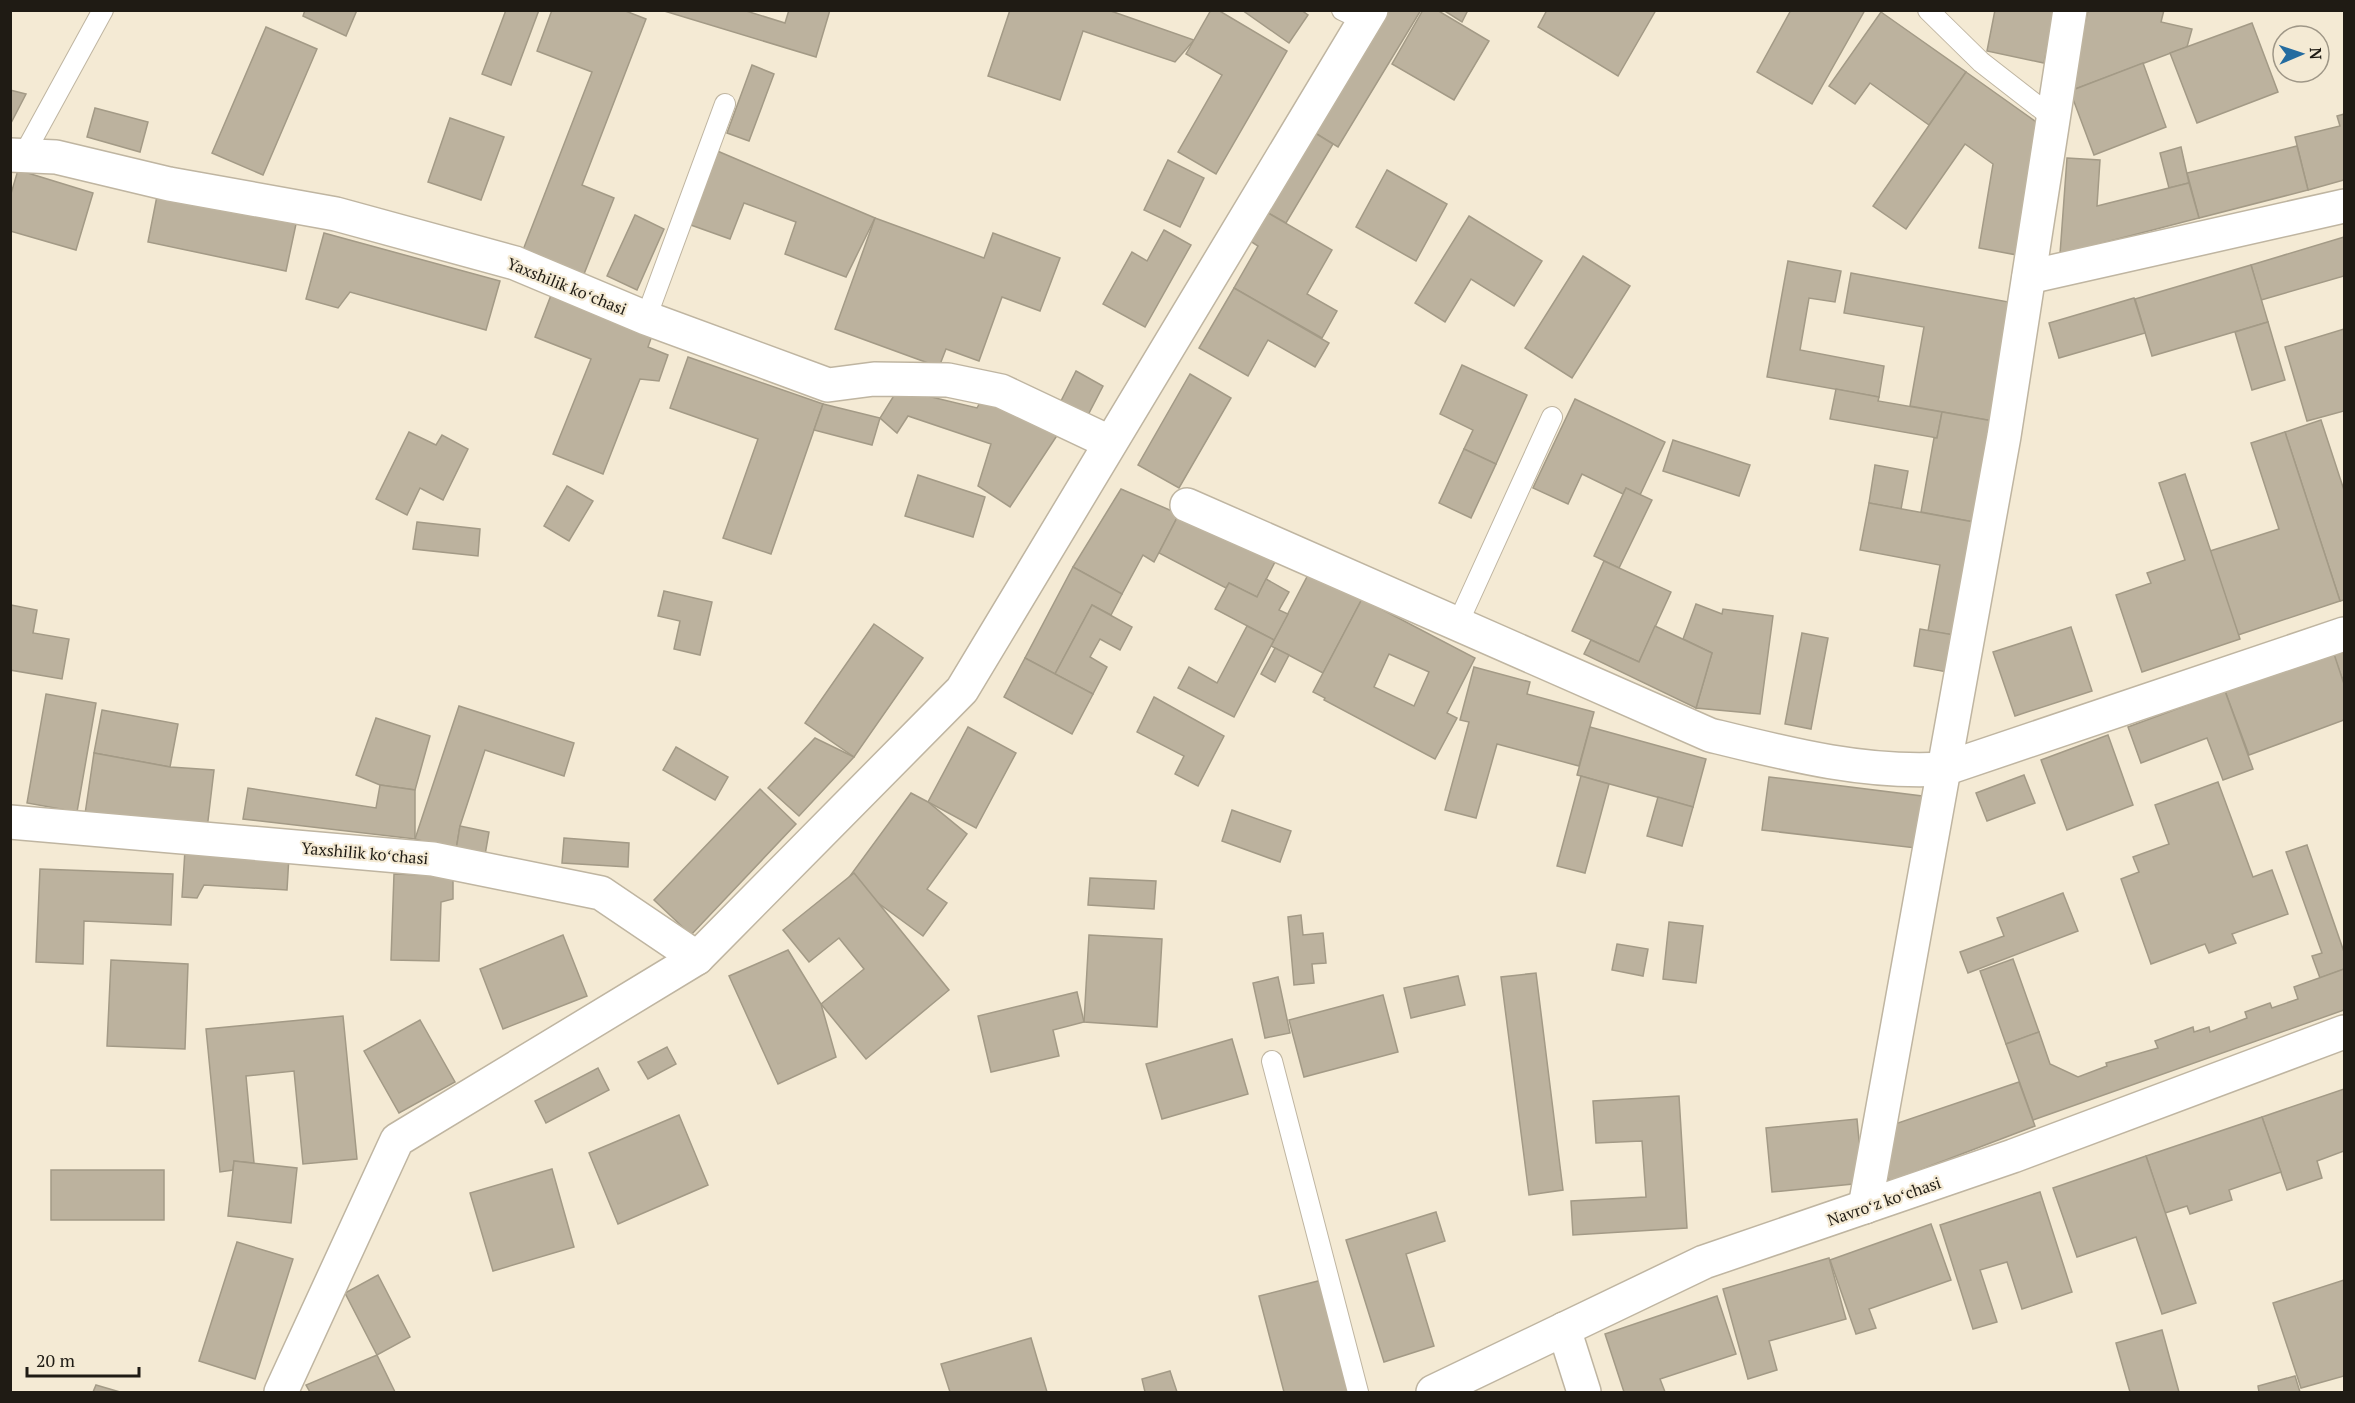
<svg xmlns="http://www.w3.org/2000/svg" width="2355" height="1403" font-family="'PT Serif',serif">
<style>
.building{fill:#bcb29e;stroke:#a39a86;stroke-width:1.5;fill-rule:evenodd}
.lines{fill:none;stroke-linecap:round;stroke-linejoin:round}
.lane-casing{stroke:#bfb5a1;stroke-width:22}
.street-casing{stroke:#bfb5a1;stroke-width:36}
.lane{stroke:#fff;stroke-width:20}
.street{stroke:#fff;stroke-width:33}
.labels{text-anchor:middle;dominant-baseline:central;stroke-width:4.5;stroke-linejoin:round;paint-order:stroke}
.street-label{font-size:16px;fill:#1f1b14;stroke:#f4ead4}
</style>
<rect width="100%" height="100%" fill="#f4ead4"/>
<g class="building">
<path d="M305 10H357L346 36 303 16Z"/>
<path d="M506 10H539L511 85 482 74Z"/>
<path d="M552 10H623L646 19 582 185 614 198 584 274 523 250 592 72 537 51Z"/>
<path d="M661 10H743L785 23 789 10H830L816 57Z"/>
<path d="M1010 10H1108L1194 40 1175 62 1083 31 1060 100 988 76Z"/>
<path d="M1211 10H1218L1287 51 1216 174 1178 152 1222 75 1186 54Z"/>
<path d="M1242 10H1301L1308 15 1289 43Z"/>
<path d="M1379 10H1421L1338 147 1307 128Z"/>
<path d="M1423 10H1437L1489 41 1454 100 1392 64Z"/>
<path d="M1443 10H1468L1462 22Z"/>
<path d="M1547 10H1656L1618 76 1538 27Z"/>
<path d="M1791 10H1865L1812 104 1757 72Z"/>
<path d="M1995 10H2055L2044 63 1987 51Z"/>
<path d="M2088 10H2164L2161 22 2192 29 2187 47 2070 91Z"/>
<path d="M1881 12 1966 72 1929 125 1870 83 1855 104 1829 86Z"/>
<path d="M2252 23 2278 92 2197 123 2170 53Z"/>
<path d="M266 27 317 49 263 175 212 153Z"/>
<path d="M2143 63 2166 127 2094 155 2070 91Z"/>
<path d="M752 65 774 74 749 141 727 133Z"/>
<path d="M1966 72 2039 124 2017 255 1979 248 1993 164 1965 144 1906 229 1873 206Z"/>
<path d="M10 90 26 94 10 125Z"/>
<path d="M95 108 148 122 140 152 87 137Z"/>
<path d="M2344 114V180L2308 190 2295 137 2340 126 2337 116Z"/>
<path d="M450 118 504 137 481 200 428 182Z"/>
<path d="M1307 128 1333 144 1286 223 1263 210Z"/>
<path d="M2297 146 2308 190 2199 218 2187 173Z"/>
<path d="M2181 147 2189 183 2169 188 2160 153Z"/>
<path d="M715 150 875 218 846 277 785 254 796 222 744 203 730 239 688 224Z"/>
<path d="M2067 158 2100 160 2097 206 2189 183 2199 218 2060 254Z"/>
<path d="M1168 160 1204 178 1180 227 1144 210Z"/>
<path d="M18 170 93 193 76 250 10 231V197Z"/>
<path d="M1387 170 1447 204 1416 261 1356 227Z"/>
<path d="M157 196 296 224 286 271 148 242Z"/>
<path d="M1263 210 1332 250 1307 294 1337 311 1322 338 1234 288 1258 246 1247 239Z"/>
<path d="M635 215 664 229 637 290 607 276Z"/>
<path d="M1469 216 1542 261 1514 306 1471 279 1445 322 1415 303Z"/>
<path d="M875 218 984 258 993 233 1060 258 1040 311 1002 297 979 361 946 349 939 367 835 329Z"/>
<path d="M1164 230 1191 245 1145 327 1103 304 1132 252 1147 261Z"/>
<path d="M324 233 500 281 486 330 350 292 338 308 306 299Z"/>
<path d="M2344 237V276L2261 300 2251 265Z"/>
<path d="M1583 256 1630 286 1572 378 1525 348Z"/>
<path d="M1788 261 1841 271 1835 302 1809 298 1800 350 1884 366 1879 397 1767 377Z"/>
<path d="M2251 265 2268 322 2152 356 2135 299Z"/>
<path d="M1851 273 2014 303 1993 421 1910 406 1924 327 1844 313Z"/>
<path d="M1234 288 1329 343 1315 367 1268 340 1248 376 1199 348Z"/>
<path d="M553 290 654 330 648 347 668 355 659 381 640 379 603 474 553 454 591 359 535 337Z"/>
<path d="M2134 298 2145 333 2059 358 2049 323Z"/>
<path d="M2268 322 2285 380 2252 390 2235 332Z"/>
<path d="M2344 329V411L2307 421 2285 347Z"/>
<path d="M688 357 823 404 771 554 723 538 758 439 670 408Z"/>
<path d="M1462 365 1527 395 1496 464 1464 449 1473 430 1440 414Z"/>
<path d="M1076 371 1103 386 1087 417 1060 403Z"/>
<path d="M1190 374 1231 398 1179 488 1138 465Z"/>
<path d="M898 389 977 408 983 397 1058 434 1010 507 978 486 991 444 908 416 897 433 880 418Z"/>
<path d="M1836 389 1879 397 1878 401 1942 412 1937 438 1830 419Z"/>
<path d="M1575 399 1665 442 1640 495 1626 488 1623 494 1582 474 1568 504 1533 488Z"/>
<path d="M823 404 880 418 872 445 814 430Z"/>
<path d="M1942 412 1993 421 1974 522 1921 512 1934 438H1937Z"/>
<path d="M2321 420 2344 490V600L2340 601 2285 432Z"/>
<path d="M409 432 436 445 442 435 468 449 443 500 420 488 407 515 376 499Z"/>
<path d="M2285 432 2340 601 2238 635 2210 551 2279 529 2251 443Z"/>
<path d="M1673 440 1750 465 1739 496 1663 471Z"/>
<path d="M1464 449 1496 464 1471 518 1439 503Z"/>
<path d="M1875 465 1908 471 1901 509 1869 503Z"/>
<path d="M2185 474 2240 639 2142 672 2116 595 2151 583 2147 573 2185 560 2159 483Z"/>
<path d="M918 475 985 497 973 537 905 516Z"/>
<path d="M567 486 593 501 569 541 544 526Z"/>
<path d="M1626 488 1652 500 1619 568 1594 556Z"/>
<path d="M1121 489 1179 514 1154 562 1143 555 1122 594 1073 567Z"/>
<path d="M1869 503 1974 522 1954 635 1928 631 1940 565 1860 550Z"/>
<path d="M1179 514 1276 560 1257 597 1229 583 1226 588 1159 553Z"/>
<path d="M417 522 480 529 478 556 413 549Z"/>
<path d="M1604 561 1671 592 1639 662 1572 631Z"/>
<path d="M1073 567 1122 594 1111 615 1092 605 1055 674 1025 658Z"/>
<path d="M1310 571 1362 599 1323 673 1271 646Z"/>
<path d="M1266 579 1289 592 1279 610 1288 614 1274 640 1215 609 1229 583 1257 597Z"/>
<path d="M664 591 712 602 700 655 674 649 680 621 658 616Z"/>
<path d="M1362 599 1475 658 1447 713 1457 718 1435 759 1324 700 1325 698 1313 692ZM1389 654 1429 672 1414 706 1374 687Z"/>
<path d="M1696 604 1722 614 1723 609 1773 616 1760 714 1696 708 1712 653 1683 639Z"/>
<path d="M11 605 37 610 33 633 69 639 62 679 10 670Z"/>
<path d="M1092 605 1132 627 1120 650 1100 639 1090 657 1107 667 1093 694 1055 674Z"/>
<path d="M874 624 923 658 854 757 805 723Z"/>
<path d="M1247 626 1274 640 1234 717 1178 688 1189 667 1217 683Z"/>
<path d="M1655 626 1712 653 1696 708 1584 654 1591 640 1639 662Z"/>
<path d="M2071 627 2092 691 2015 716 1993 652Z"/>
<path d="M1920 629 1954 635 1947 672 1914 666Z"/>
<path d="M1802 633 1828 638 1811 729 1785 724Z"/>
<path d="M1275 648 1289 655 1275 682 1261 674Z"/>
<path d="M2344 649V678H2342L2333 653Z"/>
<path d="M2333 651 2344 684V720L2249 755 2225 691Z"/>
<path d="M1025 658 1093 694 1072 734 1004 697Z"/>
<path d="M1474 667 1530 682 1527 694 1594 712 1579 766 1497 744 1476 818 1445 810 1469 722 1460 720Z"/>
<path d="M2225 691 2253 769 2223 780 2207 738 2141 763 2128 727Z"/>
<path d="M46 694 96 703 77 812 27 803Z"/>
<path d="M1154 697 1224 736 1198 786 1175 774 1184 756 1137 732Z"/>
<path d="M459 706 574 743 564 776 485 750 460 826 456 850 415 839Z"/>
<path d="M102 710 178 724 170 767 94 753Z"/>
<path d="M376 718 430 736 415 790 380 785 356 775Z"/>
<path d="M968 727 1016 753 976 828 928 802Z"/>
<path d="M1590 727 1706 759 1693 807 1577 775Z"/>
<path d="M2108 735 2133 805 2067 830 2041 760Z"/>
<path d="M815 738 854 757 799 816 768 788Z"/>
<path d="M676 747 728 777 715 800 663 770Z"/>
<path d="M94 753 170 767 214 770 207 829 85 814Z"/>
<path d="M2024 775 2035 803 1987 821 1976 793Z"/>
<path d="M1581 776 1609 784 1585 873 1557 866Z"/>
<path d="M1769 777 1922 796 1916 848 1762 830Z"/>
<path d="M2218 782 2253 877 2272 870 2288 914 2232 934 2236 943 2209 953 2205 944 2151 964 2121 879 2139 872 2133 857 2169 844 2155 805Z"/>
<path d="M380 785 415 790V839L243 819 248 788 376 808Z"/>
<path d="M760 789 796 824 691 935 654 900Z"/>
<path d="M911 793 928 802 967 834 927 889 947 903 923 936 847 880Z"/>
<path d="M1658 797 1693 807 1682 846 1647 836Z"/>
<path d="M1232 810 1291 831 1280 862 1222 841Z"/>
<path d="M460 826 489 832 485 855 456 850Z"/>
<path d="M564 838 629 843 628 867 562 863Z"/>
<path d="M2307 845 2344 952V969L2320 978 2312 956 2322 953 2286 852Z"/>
<path d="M185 850 289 856 287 890 204 885 197 898 182 897Z"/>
<path d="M40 869 173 874 171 925 84 921 83 964 36 962Z"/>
<path d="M854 873 949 990 866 1059 821 1004 864 969 839 938 809 962 783 930Z"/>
<path d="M394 874 453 876V899L441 902 439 961 391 960Z"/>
<path d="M1090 878 1156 881 1154 909 1088 905Z"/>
<path d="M2063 893 2078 931 1968 973 1960 952 2004 936 1997 918Z"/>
<path d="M1301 915 1303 935 1323 933 1326 963 1312 964 1314 983 1294 985 1288 917Z"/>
<path d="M1669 922 1703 926 1696 983 1663 979Z"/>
<path d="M563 935 587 996 503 1029 480 969Z"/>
<path d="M1089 935 1162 939 1157 1027 1084 1022Z"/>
<path d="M1617 944 1648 949 1643 976 1612 970Z"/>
<path d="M788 950 821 1004 836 1057 778 1084 729 976Z"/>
<path d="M2013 959 2039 1032 2006 1044 1980 971Z"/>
<path d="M111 960 188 964 185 1049 107 1046Z"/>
<path d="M2344 969V1010L2033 1120 2006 1044 2039 1032 2050 1064 2078 1077 2107 1066 2106 1063 2158 1048 2155 1041 2193 1027 2194 1032 2209 1027 2210 1032 2247 1018 2245 1012 2270 1003 2272 1008 2298 999 2294 987Z"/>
<path d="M1536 973 1563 1190 1529 1195 1501 977Z"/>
<path d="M1458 976 1465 1005 1411 1018 1404 988Z"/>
<path d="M1278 977 1290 1033 1265 1038 1253 983Z"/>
<path d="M1077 992 1084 1022 1053 1030 1059 1056 991 1072 978 1016Z"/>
<path d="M1383 995 1398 1052 1304 1077 1289 1020Z"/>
<path d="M343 1016 357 1159 303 1164 294 1071 246 1076 254 1163 234 1161 233 1170 220 1172 206 1029Z"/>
<path d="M420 1020 455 1082 399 1113 364 1051Z"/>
<path d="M1232 1039 1248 1094 1162 1119 1146 1064Z"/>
<path d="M667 1047 676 1064 648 1079 638 1062Z"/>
<path d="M598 1068 609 1090 546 1123 535 1101Z"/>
<path d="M2019 1082 2035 1126 1891 1181 1878 1171 1892 1125Z"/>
<path d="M2344 1089V1151L2317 1161 2322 1178 2287 1190 2262 1117Z"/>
<path d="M1679 1096 1687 1228 1573 1235 1571 1201 1646 1197 1642 1141 1596 1143 1593 1101Z"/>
<path d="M679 1115 708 1185 618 1224 589 1153Z"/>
<path d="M2262 1117 2281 1172 2229 1190 2232 1200 2190 1214 2187 1206 2165 1213 2146 1156Z"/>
<path d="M1857 1119 1863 1183 1772 1192 1766 1128Z"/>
<path d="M2146 1156 2196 1303 2162 1314 2136 1237 2077 1257 2053 1188Z"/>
<path d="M234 1161 297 1168 291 1223 228 1216Z"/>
<path d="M552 1169 574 1247 493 1271 470 1193Z"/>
<rect x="51" y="1170" width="113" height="50"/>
<path d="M2040 1192 2072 1292 2022 1309 2007 1262 1980 1270 1997 1322 1973 1329 1940 1225Z"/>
<path d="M1436 1212 1445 1241 1406 1254 1434 1346 1384 1362 1346 1240Z"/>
<path d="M1931 1224 1951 1280 1869 1309 1876 1328 1856 1334 1830 1260Z"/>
<path d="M237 1242 293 1259 255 1379 199 1361Z"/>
<path d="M1829 1258 1846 1319 1769 1341 1777 1370 1748 1379 1723 1289Z"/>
<path d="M378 1275 410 1337 377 1355 345 1293Z"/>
<path d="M1322 1280 1351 1392H1284L1259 1296Z"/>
<path d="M2344 1280V1376L2301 1388 2273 1303Z"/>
<path d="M1717 1296 1736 1354 1660 1379 1665 1392H1624L1605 1334Z"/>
<path d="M2162 1330 2179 1392H2130L2116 1343Z"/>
<path d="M1031 1338 1047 1392H950L941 1364Z"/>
<path d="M377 1355 395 1392H310L306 1385Z"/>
<path d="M1170 1371 1177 1392H1145L1142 1379Z"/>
<path d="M2295 1376 2300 1392H2259L2258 1386Z"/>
<path d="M96 1385 120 1392H93Z"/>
</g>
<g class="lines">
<g class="lane-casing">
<g id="lane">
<path d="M1342 10 1365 21"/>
<path d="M1928 10 1981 62 2053 118"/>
<path d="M23 156 103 10"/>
<path d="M646 318 725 104"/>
<path d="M1458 623 1552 417"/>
<path d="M1272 1061 1358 1392"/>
</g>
</g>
<g class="street-casing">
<g id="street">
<path d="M10 155 56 157 169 184 336 214 515 263 646 318 828 385 874 379 948 380 1001 391 1109 442"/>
<path d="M2029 277 2344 206"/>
<path d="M1187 505 1710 735C1787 754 1864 774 1944 769L2344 634"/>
<path d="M10 822 433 859 601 893 697 958"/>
<path d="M1865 1207 2004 436 2070 10"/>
<path d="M1564 1329 1584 1392"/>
<path d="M281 1392 397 1140 697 958 962 690 1371 10"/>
<path d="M1433 1392 1704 1262 2013 1156 2344 1032"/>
</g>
</g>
<use href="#lane" class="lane"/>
<use href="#street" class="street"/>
</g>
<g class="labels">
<g class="street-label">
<text transform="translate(567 286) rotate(22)">Yaxshilik koʻchasi</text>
<text transform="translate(365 853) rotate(5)">Yaxshilik koʻchasi</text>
<text transform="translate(1884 1201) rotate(-19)">Navroʻz koʻchasi</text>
</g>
</g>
<rect width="2355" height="1403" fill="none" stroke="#1f1b14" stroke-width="24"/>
<g transform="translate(2301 54) rotate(88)"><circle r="28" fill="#f4ead4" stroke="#9f9787" stroke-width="1.5"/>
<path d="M0-4.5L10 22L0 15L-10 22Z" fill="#246ca0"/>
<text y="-9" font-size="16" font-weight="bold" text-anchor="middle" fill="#1f1b14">N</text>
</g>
<path d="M27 1367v9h112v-9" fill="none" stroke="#1f1b14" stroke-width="3"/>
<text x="36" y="1367" font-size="18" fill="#1f1b14" stroke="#f4ead4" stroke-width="4.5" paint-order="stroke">20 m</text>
</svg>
